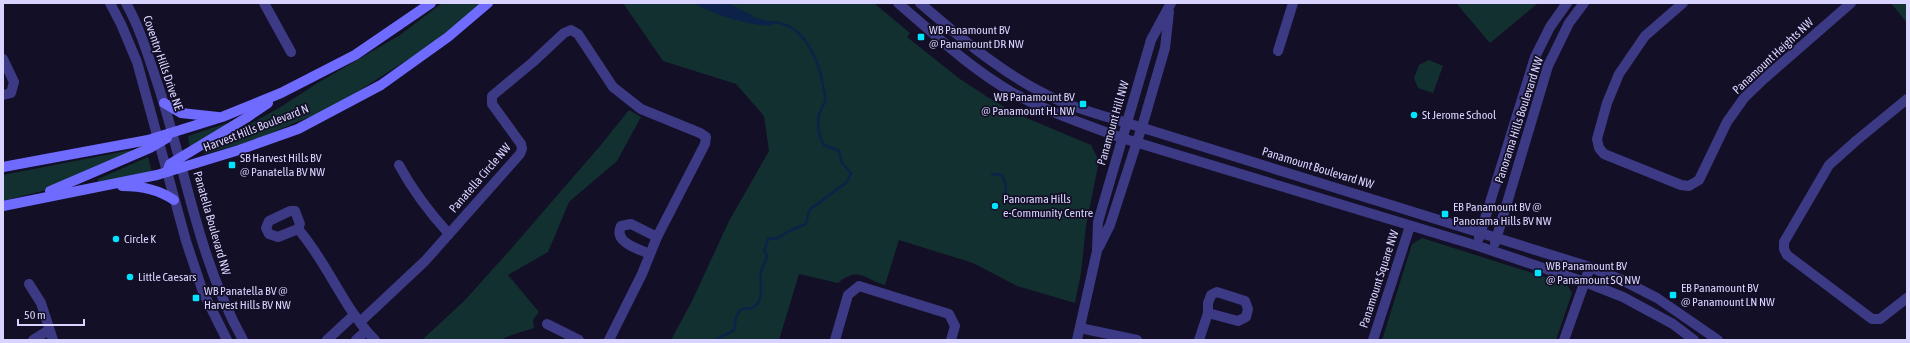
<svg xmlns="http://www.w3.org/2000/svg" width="1910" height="343" font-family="'Asap Condensed',sans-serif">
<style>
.green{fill:#12302f}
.water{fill:#0c2248}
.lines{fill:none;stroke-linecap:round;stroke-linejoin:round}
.stream{stroke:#0c2248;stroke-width:2.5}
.minor{stroke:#3d3a85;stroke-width:10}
.tertiary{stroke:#3d3a85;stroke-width:10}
.secondary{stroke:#6f6bff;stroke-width:10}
.poi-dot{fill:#00e5ff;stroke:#130f26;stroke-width:1.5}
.labels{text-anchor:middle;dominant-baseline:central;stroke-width:3.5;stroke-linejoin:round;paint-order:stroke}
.poi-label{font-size:12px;fill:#d9d4ff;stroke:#130f26;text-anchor:start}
.street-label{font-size:12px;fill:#d9d4ff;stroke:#130f26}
</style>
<rect width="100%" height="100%" fill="#130f26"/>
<g class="green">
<path d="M442 3H482L429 46 335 106 255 140 205 154 203 150 279 108 316 84 400 35Z"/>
<path d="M623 3H874L910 33 907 37 960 79 989 98 1017 114 1091 145 1099 161 1086 226 1081 273 1075 303 1017 286 973 263 899 240 885 285C864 279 858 266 838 283L799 274 779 340H671L692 301 729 221 769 151 764 116 736 84 663 61Z"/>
<path d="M1456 3H1537V4L1490 43Z"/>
<path d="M1891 3H1907V23Z"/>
<path d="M1429 60 1443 66 1433 93 1418 88 1414 78 1419 65Z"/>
<path d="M629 110 641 117 617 161 569 202 548 252 508 275 539 312 533 320 534 328 506 337 503 340H422L465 300 510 250 600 146Z"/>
<path d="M227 123V127L190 149 188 136Z"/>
<path d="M131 150V154L46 190 3 201V175Z"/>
<path d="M148 157 152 172 98 183V179Z"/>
<path d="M1422 238 1567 284 1572 293 1556 340H1382L1412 244Z"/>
</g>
<path class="water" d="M695 3H728L752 15 755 18 770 21 773 25C759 29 705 12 695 3Z"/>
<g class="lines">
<g class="stream">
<path d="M992 174 1002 175 1006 186 1005 196"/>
<path d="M715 340C722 335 728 335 734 330L736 317 740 310C744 308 748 309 752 308 766 302 759 282 761 272 762 265 767 262 767 254L764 251 768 239 778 238 789 231 806 224 809 210 847 182 851 173 842 163 839 151 824 145C818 134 816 124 820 112 821 109 824 105 825 101 826 97 824 90 823 86 819 59 803 22 771 22"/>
</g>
<g class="minor">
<path d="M264 3 291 52"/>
<path d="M1683 3 1645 36 1619 74 1607 103 1597 139 1599 148 1604 154 1681 185 1689 186 1699 180 1727 122 1744 98 1765 78 1851 3"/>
<path d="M1278 51 1293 3"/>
<path d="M3 59 14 82 11 93 3 95"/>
<path d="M1907 99 1857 140 1829 165 1784 242V249L1787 255 1872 319H1880L1907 298"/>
<path d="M399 165C413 191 429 212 449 234"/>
<path d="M290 211H295L300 224 298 229 278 237 269 234 266 228 269 221Z"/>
<path d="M298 229C328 263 343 308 375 340"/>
<path d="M1099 247 1110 225 1144 120 1165 48 1169 12"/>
<path d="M650 254C638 249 613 242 621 226L631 224 657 237"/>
<path d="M29 284 41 303 53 340"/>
<path d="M360 322 425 261 520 154 522 149 521 144 492 104V96L533 62 564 33 571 30 578 34 613 87 641 109 700 133 706 137 705 144 657 237 642 274 609 340"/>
<path d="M547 324 579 340"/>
<path d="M1080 328 1137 340"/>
<path d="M33 340 49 330"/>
<path d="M327 340 354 315"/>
<path d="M356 340 366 331"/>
<path d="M835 340 848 295 859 286 949 314 955 326 951 340"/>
<path d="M1077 340 1097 251 1098 222 1151 40 1171 3"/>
<path d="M1199 340 1208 313V303L1211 295 1217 292 1245 301 1248 309 1246 317 1238 321 1208 313"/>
<path d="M1373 340 1410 226"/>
<path d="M1564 340 1590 267"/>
</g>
<g class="tertiary">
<path d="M110 3 121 24 137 62 186 241 203 292 227 340"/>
<path d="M126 3C141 30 149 59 159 88 186 172 199 261 243 340"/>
<path d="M898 3C935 35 972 70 1015 94 1049 112 1086 125 1122 138L1478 246 1585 282 1623 297 1673 324 1694 340"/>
<path d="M920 3C963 40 1007 78 1060 101 1081 110 1104 116 1127 123L1590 267 1622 280 1657 298 1718 340"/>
<path d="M1479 238 1535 57 1550 27 1567 3"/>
<path d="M1495 243 1548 66 1569 23 1584 3"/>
</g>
<g class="secondary">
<path d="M164 103 181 113 218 117"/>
<path d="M3 167 148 140 222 117 281 93 355 55 431 3"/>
<path d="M167 172 170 164 246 118 268 103"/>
<path d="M122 186C141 186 158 189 174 200"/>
<path d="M50 191 150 148 167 138"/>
<path d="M3 206 157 175 239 150 298 129 381 85 448 37 488 3"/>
</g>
</g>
<g class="poi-dot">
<rect x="917" y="33" width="8" height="8" rx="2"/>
<rect x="1079" y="100" width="8" height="8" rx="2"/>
<circle cx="1414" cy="115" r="4"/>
<rect x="228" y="161" width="8" height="8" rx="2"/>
<circle cx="995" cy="206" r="4"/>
<rect x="1441" y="210" width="8" height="8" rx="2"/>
<circle cx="116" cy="239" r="4"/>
<rect x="1534" y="269" width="8" height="8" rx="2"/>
<circle cx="130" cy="277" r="4"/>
<rect x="1669" y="291" width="8" height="8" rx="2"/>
<rect x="192" y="294" width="8" height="8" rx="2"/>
</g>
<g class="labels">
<g class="poi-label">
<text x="929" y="30">WB Panamount BV<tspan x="929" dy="14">@ Panamount DR NW</tspan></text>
<text x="1075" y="97" text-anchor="end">WB Panamount BV<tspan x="1075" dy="14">@ Panamount HL NW</tspan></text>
<text x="1422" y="115">St Jerome School</text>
<text x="240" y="158">SB Harvest Hills BV<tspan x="240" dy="14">@ Panatella BV NW</tspan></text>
<text x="1003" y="199">Panorama Hills<tspan x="1003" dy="14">e-Community Centre</tspan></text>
<text x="1453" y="207">EB Panamount BV @<tspan x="1453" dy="14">Panorama Hills BV NW</tspan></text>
<text x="124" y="239">Circle K</text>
<text x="1546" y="266">WB Panamount BV<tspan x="1546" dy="14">@ Panamount SQ NW</tspan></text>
<text x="138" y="277">Little Caesars</text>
<text x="1681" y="288">EB Panamount BV<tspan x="1681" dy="14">@ Panamount LN NW</tspan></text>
<text x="204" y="291">WB Panatella BV @<tspan x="204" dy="14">Harvest Hills BV NW</tspan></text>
</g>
<g class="street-label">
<text transform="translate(1773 56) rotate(-43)">Panamount Heights NW</text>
<text transform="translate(163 63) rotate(71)">Coventry Hills Drive NE</text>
<text transform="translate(1519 120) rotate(-72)">Panorama Hills Boulevard NW</text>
<text transform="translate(1113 123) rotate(-74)">Panamount Hill NW</text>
<text transform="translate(256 128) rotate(-21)">Harvest Hills Boulevard N</text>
<text transform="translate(1318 168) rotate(17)">Panamount Boulevard NW</text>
<text transform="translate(480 178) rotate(-49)">Panatella Circle NW</text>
<text transform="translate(212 223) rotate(74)">Panatella Boulevard NW</text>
<text transform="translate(1379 279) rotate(-72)">Panamount Square NW</text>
</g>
</g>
<rect width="1910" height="343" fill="none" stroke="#d9d4ff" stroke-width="8"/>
<path d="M18 319v6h66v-6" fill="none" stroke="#d9d4ff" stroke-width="2"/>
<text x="24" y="319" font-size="12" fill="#d9d4ff" stroke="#130f26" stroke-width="3" paint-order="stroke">50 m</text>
</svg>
